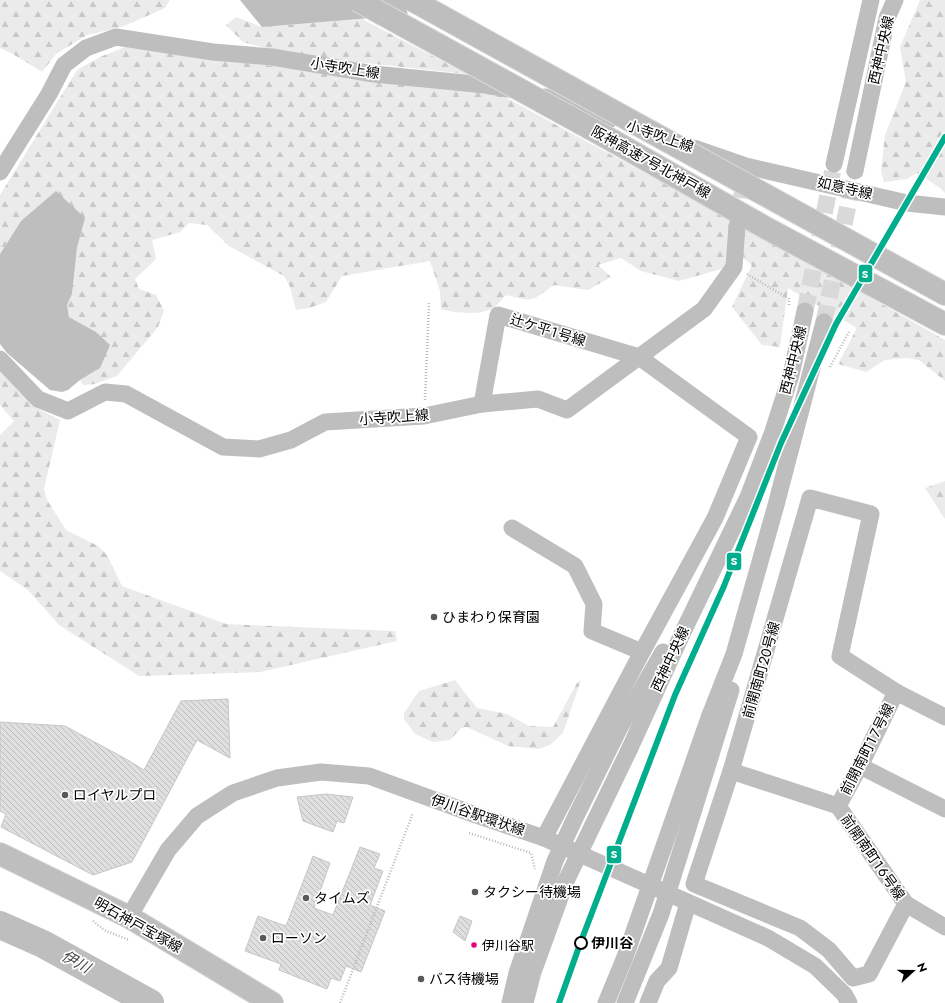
<svg xmlns="http://www.w3.org/2000/svg" width="945" height="1003" font-family="Jost,'Noto Sans JP',sans-serif">
<style>
.forest{fill:url(#forest-firs)}
.water{fill:#bebebe}
.lines{fill:none;stroke-linecap:round;stroke-linejoin:round}
.river{stroke:#bebebe;stroke-width:28}
.building{fill:url(#building-back-hatch);stroke:#c6c6c6}
.minor-tunnel{stroke:#d9d9d9;stroke-width:17;stroke-dasharray:17 8;stroke-linecap:butt}
.major-casing{stroke:#dbdbdb;stroke-width:24}
.highway-casing{stroke:#dbdbdb;stroke-width:24}
.path{stroke:#b9b9b9;stroke-width:2.5;stroke-dasharray:1 2;stroke-linecap:butt}
.minor{stroke:#bebebe;stroke-width:17}
.major{stroke:#bebebe;stroke-width:22}
.highway{stroke:#bebebe;stroke-width:22}
.highway-bridge-casing{stroke:#dbdbdb;stroke-width:24;stroke-linecap:butt}
.minor-bridge{stroke:#bebebe;stroke-width:17}
.highway-bridge{stroke:#bebebe;stroke-width:22}
.metro-1-casing{stroke:#fff;stroke-width:9}
.metro-1{stroke:#00ae8e;stroke-width:6}
.poi-dot{fill:#595959;stroke:#fff;stroke-width:1.5}
.stop-dot{fill:#fff;stroke:#000;stroke-width:2}
.bus-dot{fill:#e5007d;stroke:#fff;stroke-width:1.5}
.labels{text-anchor:middle;dominant-baseline:central;stroke-width:3.5;stroke-linejoin:round;paint-order:stroke}
.bus-label{font-size:13px;fill:#000;stroke:#fff;text-anchor:start}
.street-label{font-size:14px;fill:#000;stroke:#fff}
.poi-label{font-size:14px;fill:#000;stroke:#fff;text-anchor:start}
.stop-label{font-size:14px;font-weight:bold;fill:#000;stroke:#fff;text-anchor:start}
.water-label{font-size:15px;font-style:italic;fill:#434343;stroke:#fff}
.line-badge{stroke:#fff;stroke-width:1.5}
.badge-label{font-size:11px;text-anchor:middle;font-weight:bold;fill:#fff}
</style>
<defs>
<pattern id="forest-firs" width="22" height="20" patternUnits="userSpaceOnUse"><rect width="22" height="20" fill="#ebebeb"/><path d="M5 1l3.5 6h-7zM16 11l3.5 6h-7z" fill="#c8c8c8"/></pattern>
<pattern id="building-back-hatch" width="6" height="6" patternUnits="userSpaceOnUse"><rect width="6" height="6" fill="#dfdfdf"/><path d="M-1 5l2 2M0 0l6 6M5-1l2 2" fill="none" stroke="#bebebe"/></pattern>
</defs>
<rect width="100%" height="100%" fill="#fff"/>
<g class="forest">
<path d="M0 0H170L165 8 122 27 87 35 56 54 42 72 13 54 0 48Z"/>
<path d="M920 0H945V193L940 188 917 173 907 179 884 182 881 170 885 135 906 82 900 47Z"/>
<path d="M236 17 262 27 362 19 467 74 291 55 243 42 226 25Z"/>
<path d="M125 47 501 95 792 253 945 340V381L919 360 907 358 885 360 866 372 838 364 857 328 788 288 780 347 762 345 732 307 752 265 741 257 725 268 679 281 641 271 621 258 598 265 611 277 588 290 554 285C530 302 534 302 506 295 502 299 499 303 495 307 482 316 455 313 441 309L440 291 430 261 342 276 326 302 309 308 296 310 290 287 284 276 229 246 207 225 189 223 180 232 152 240 156 259 135 279 139 289 156 295 164 311 158 327 117 376 95 384 83 385 80 380 100 368 96 332 69 317 67 305 72 294 77 248 85 218 21 221 0 254V195L77 70 100 57Z"/>
<path d="M0 367 39 409 60 420 44 489 47 500 66 530 98 546 107 555 122 586 226 624 395 631 397 641 260 672 139 676 59 625 28 590 0 571V435L14 421 0 405Z"/>
<path d="M945 481V519L925 488Z"/>
<path d="M455 680 477 708 507 714 529 726 553 727 577 683 581 680 563 733 550 745 539 749 508 746 467 727 461 728 450 740 433 742 415 734 404 719V713L419 691Z"/>
</g>
<g class="water">
<path d="M240 0H404L408 15 262 27Z"/>
<path d="M56 191 85 218 77 248 72 294 67 305 69 317 96 332 110 345 100 368 80 380 68 390 62 392 50 390 7 353 0 344V254L21 221Z"/>
</g>
<g class="lines">
<path class="river" d="M0 925 43 944 150 1003"/>
</g>
<g class="building">
<path d="M228 699 230 758 197 740 132 862 93 875 1 827 6 814 0 811V722L65 726 126 759 144 770 181 701Z"/>
<path d="M326 794 353 797 344 823 337 821 333 832 303 821 297 797Z"/>
<path d="M360 847 380 854 374 868 383 871 370 905 385 911 361 972 346 966 340 981 331 978 327 989 279 970 281 964 245 951 258 916 286 926 313 856 330 863 314 908 333 915Z"/>
<path d="M460 916 472 921 465 941 453 932Z"/>
</g>
<g class="lines">
<g class="minor-tunnel">
<path d="M738 223 745 172"/>
<path d="M805 311 834 164"/>
<path d="M824 322 855 171"/>
</g>
<g class="major-casing">
<path id="major" d="M0 854 129 917 272 1003"/>
</g>
<g class="highway-casing">
<g id="highway">
<path d="M615 142 766 228 945 324"/>
<path d="M758 191 945 294"/>
</g>
</g>
<g class="path">
<path d="M747 274 789 299V307"/>
<path d="M830 367 850 330"/>
<path d="M425 400 429 303"/>
<path d="M469 833 531 853 535 869"/>
<path d="M93 921 104 930 129 940"/>
<path d="M340 1003 413 813"/>
</g>
<g class="minor">
<path d="M545 97 581 107 611 119"/>
<path d="M694 148 746 166 907 203 945 207"/>
<path d="M834 164 871 0"/>
<path d="M855 171 887 18 895 0"/>
<path d="M0 172 49 94 64 65 86 48 116 37 213 52 272 57 374 74 485 85 514 90"/>
<path d="M0 359 38 399 68 411 105 392 126 394 223 447 259 449 291 440 325 422 424 416 482 404 538 399 567 410 704 309 734 267 737 226"/>
<path d="M482 404 498 315 639 357 749 437 715 518 642 652 544 838"/>
<path d="M512 528 575 566 594 604 592 631 642 652"/>
<path d="M710 715 734 654 776 505 824 322"/>
<path d="M620 727 663 652"/>
<path d="M630 748 682 634 748 497 772 434 791 375 805 311"/>
<path d="M860 766 945 809"/>
<path d="M731 771 838 806 906 904 945 927"/>
<path d="M838 806 860 766 896 692"/>
<path d="M694 809 731 690"/>
<path d="M906 904 869 974 853 978 829 950 800 928 694 884 731 771 810 498 871 514 840 656 896 692 945 717"/>
<path d="M129 917 168 850 197 816 233 793 277 778 321 772 369 776 476 815 544 838 768 938 815 966 844 994 849 1003"/>
<path d="M648 1003 657 981 669 968 688 903"/>
</g>
<use href="#major" class="major"/>
<use href="#highway" class="highway"/>
<g class="highway-bridge-casing">
<g id="highway-bridge">
<path d="M357 0 615 142"/>
<path d="M412 0 758 191"/>
</g>
</g>
<g class="minor-bridge">
<path d="M510 1003 517 973 555 861 575 818 620 727"/>
<path d="M525 1003 533 972 566 881 630 748"/>
<path d="M606 1003 625 957 710 715"/>
<path d="M625 1003 661 914 694 809"/>
</g>
<use href="#highway-bridge" class="highway-bridge"/>
<g class="metro-1-casing">
<path id="metro-1" d="M559 1003 580 944 675 695 724 586 781 443 836 324 945 137"/>
</g>
<use href="#metro-1" class="metro-1"/>
</g>
<g class="poi-dot">
<circle cx="434" cy="617" r="4"/>
<circle cx="65" cy="795" r="4"/>
<circle cx="475" cy="892" r="4"/>
<circle cx="306" cy="898" r="4"/>
<circle cx="263" cy="938" r="4"/>
<circle cx="421" cy="979" r="4"/>
</g>
<circle class="stop-dot" cx="581" cy="943" r="6"/>
<circle class="bus-dot" cx="474" cy="945" r="3.5"/>
<g class="labels">
<g class="bus-label">
<text x="482" y="945">伊川谷駅</text>
</g>
<g class="street-label">
<text transform="translate(881 50) rotate(-77)">西神中央線</text>
<text transform="translate(345 68) rotate(9)">小寺吹上線</text>
<text transform="translate(660 136) rotate(19)">小寺吹上線</text>
<text transform="translate(651 162) rotate(29)">阪神高速7号北神戸線</text>
<text transform="translate(845 188) rotate(13)">如意寺線</text>
<text transform="translate(548 330) rotate(17)">辻ケ平１号線</text>
<text transform="translate(793 360) rotate(-76)">西神中央線</text>
<text transform="translate(394 417) rotate(-4)">小寺吹上線</text>
<text transform="translate(670 659) rotate(-65)">西神中央線</text>
<text transform="translate(761 670) rotate(-74)">前開南町２０号線</text>
<text transform="translate(867 749) rotate(-63)">前開南町１７号線</text>
<text transform="translate(478 815) rotate(19)">伊川谷駅環状線</text>
<text transform="translate(873 857) rotate(55)">前開南町１６号線</text>
<text transform="translate(138 925) rotate(29)">明石神戸宝塚線</text>
</g>
<g class="poi-label">
<text x="442" y="617">ひまわり保育園</text>
<text x="73" y="795">ロイヤルプロ</text>
<text x="483" y="892">タクシー待機場</text>
<text x="314" y="898">タイムズ</text>
<text x="271" y="938">ローソン</text>
<text x="429" y="979">バス待機場</text>
</g>
<g class="stop-label">
<text x="591" y="943">伊川谷</text>
</g>
<g class="water-label">
<text transform="translate(76 962) rotate(29)">伊川</text>
</g>
</g>
<g class="line-badge">
<rect x="858" y="264" width="15" height="19" rx="4" fill="#00ae8e"/>
<rect x="726" y="552" width="16" height="19" rx="4" fill="#00ae8e"/>
<rect x="606" y="845" width="16" height="19" rx="4" fill="#00ae8e"/>
</g>
<g class="badge-label">
<text x="865" y="278">S</text>
<text x="734" y="565">S</text>
<text x="614" y="858">S</text>
</g>
<g transform="translate(913 971) rotate(69)" stroke="#ffffff" stroke-width="3" paint-order="stroke">
<path d="M0-3L7 15L0 10L-7 15Z" fill="#000000"/>
<text y="-6" font-size="11" font-weight="bold" text-anchor="middle" fill="#000000">N</text>
</g>
</svg>
